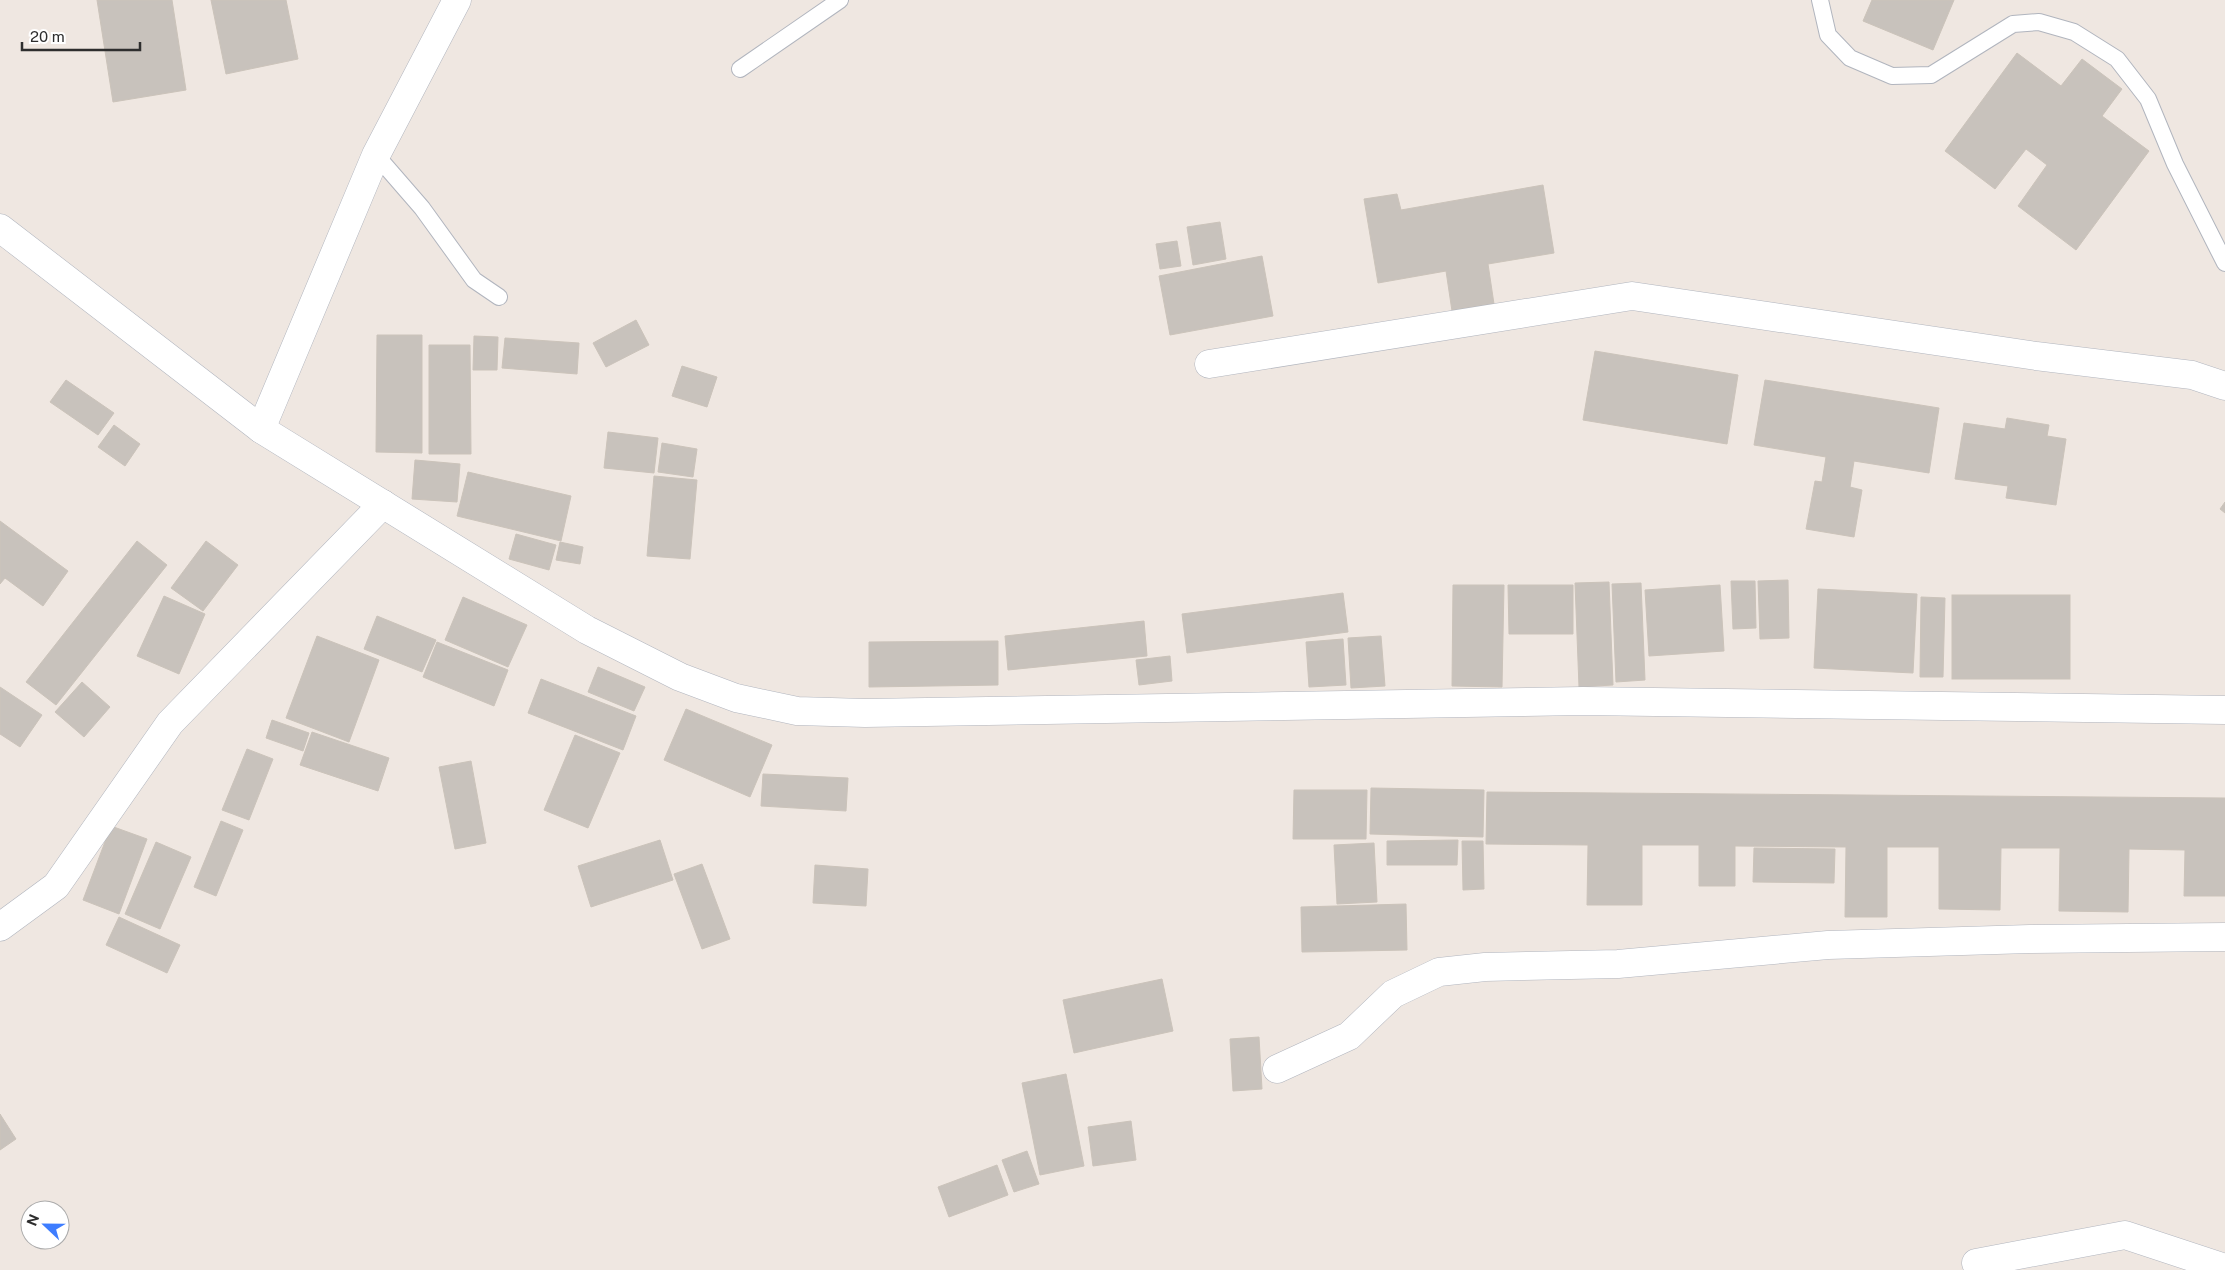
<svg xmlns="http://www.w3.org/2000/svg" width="2225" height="1270" font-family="'Public Sans',sans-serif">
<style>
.building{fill:#c8c2bc;stroke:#cbc3ba}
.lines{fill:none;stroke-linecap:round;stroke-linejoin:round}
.lane-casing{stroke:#b1b5be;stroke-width:18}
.street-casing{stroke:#b1b5be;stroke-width:29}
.secondary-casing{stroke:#b1b5be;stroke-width:29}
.lane{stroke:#fff;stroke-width:16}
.street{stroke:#fff;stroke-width:28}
.secondary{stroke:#fff;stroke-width:28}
</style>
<rect width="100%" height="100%" fill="#efe7e1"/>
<g class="building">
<path d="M97 0H172L186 90 113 102Z"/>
<path d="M211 0H286L298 59 226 74Z"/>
<path d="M1872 0H1954L1933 50 1863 21Z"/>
<path d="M2017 53 2061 86 2082 59 2122 89 2102 116 2149 151 2076 250 2018 206 2047 165 2026 149 1995 189 1945 151Z"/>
<path d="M1543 185 1554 253 1488 264 1494 304 1452 311 1446 271 1378 283 1364 199 1397 194 1401 210Z"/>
<path d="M1220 222 1226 259 1193 265 1187 227Z"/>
<path d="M1177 241 1181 266 1160 269 1156 244Z"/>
<path d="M1262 256 1273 316 1170 335 1159 276Z"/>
<path d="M636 320 649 345 606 367 593 343Z"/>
<path d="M377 335H422V453L376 452Z"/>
<path d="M474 336 498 337 497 370H473Z"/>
<path d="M505 338 579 343 577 374 502 368Z"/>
<path d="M429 345H470L471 454H429Z"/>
<path d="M1595 351 1738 375 1727 444 1583 420Z"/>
<path d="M682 366 717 377 707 407 672 396Z"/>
<path d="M66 380 114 413 98 435 50 402Z"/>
<path d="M1765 380 1939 408 1929 473 1854 461 1850 487 1862 490 1854 537 1806 529 1815 481 1822 482 1826 457 1754 445Z"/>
<path d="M2007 418 2049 425 2047 436 2066 439 2056 505 2006 498 2008 486 1955 479 1964 423 2005 429Z"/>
<path d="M114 425 140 444 125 466 98 447Z"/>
<path d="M608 432 658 438 654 473 604 468Z"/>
<path d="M662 443 697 449 693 477 658 472Z"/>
<path d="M415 460 460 464 457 502 412 499Z"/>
<path d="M468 472 571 496 561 541 457 516Z"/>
<path d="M654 476 697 480 690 559 647 556Z"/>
<path d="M2225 502V513L2220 509Z"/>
<path d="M0 521 68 571 43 606 5 578 0 584Z"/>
<path d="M516 534 556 545 549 570 509 559Z"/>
<path d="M137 541 167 565 56 705 26 682Z"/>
<path d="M206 541 238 565 203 611 171 588Z"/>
<path d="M560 542 583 547 580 564 556 560Z"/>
<path d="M1788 580 1789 638 1760 639 1758 581Z"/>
<path d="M1731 581H1755L1756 628 1733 629Z"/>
<path d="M1609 582 1613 685 1579 687 1575 583Z"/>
<path d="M1641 583 1645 680 1616 682 1612 584Z"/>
<path d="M1453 585H1504L1502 687 1452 686Z"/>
<path d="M1508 585H1573V634H1509Z"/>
<path d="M1720 585 1724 651 1649 656 1645 590Z"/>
<path d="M1818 589 1917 594 1913 673 1814 668Z"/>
<path d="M1343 593 1348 632 1187 653 1182 614Z"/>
<rect x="1952" y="595" width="118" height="84"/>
<path d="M164 596 205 614 179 674 137 656Z"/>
<path d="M463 597 527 625 508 667 445 640Z"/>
<path d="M1921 597 1945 598 1943 677H1920Z"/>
<path d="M377 616 436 640 422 672 364 649Z"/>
<path d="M1144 621 1147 656 1008 670 1005 636Z"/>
<path d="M317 636 379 660 349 742 286 718Z"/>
<path d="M1381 636 1385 686 1351 688 1348 638Z"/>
<path d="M1343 639 1346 685 1309 687 1306 642Z"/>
<path d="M998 641V685L869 687V642Z"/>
<path d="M437 642 508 670 494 706 423 677Z"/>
<path d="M1170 656 1172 681 1139 685 1136 660Z"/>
<path d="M598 667 645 687 634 711 588 692Z"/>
<path d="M541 679 636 716 623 750 528 713Z"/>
<path d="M82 682 110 707 84 737 55 712Z"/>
<path d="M0 687 42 715 20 747 0 734Z"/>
<path d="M686 709 772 745 750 797 664 760Z"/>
<path d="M272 720 309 733 303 751 266 738Z"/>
<path d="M312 732 389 758 378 791 300 765Z"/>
<path d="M575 735 620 753 588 828 544 810Z"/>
<path d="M247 749 273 759 249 820 222 810Z"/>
<path d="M471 761 486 843 455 849 439 767Z"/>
<path d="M763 774 848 778 846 811 761 806Z"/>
<path d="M1371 788 1484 790 1483 837 1370 834Z"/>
<path d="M1294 790H1367L1366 839H1293Z"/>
<path d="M1487 792 2225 798V896H2184L2185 850 2129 849 2128 912 2059 911 2060 848H2001L2000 910 1939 909V847H1887V917H1845L1846 847 1735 846V886H1699V845H1642V905H1587L1588 845 1486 844Z"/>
<path d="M221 821 243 830 216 896 194 887Z"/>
<path d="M111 826 147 839 119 914 83 900Z"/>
<path d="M660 840 673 880 591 907 578 866Z"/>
<path d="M1458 840 1457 865H1387V841Z"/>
<path d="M1462 841H1483L1484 889 1463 890Z"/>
<path d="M156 842 191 857 160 929 125 914Z"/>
<path d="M1374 843 1377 902 1337 904 1334 845Z"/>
<path d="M1754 848 1835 849 1834 883 1753 882Z"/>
<path d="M702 864 730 939 702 949 674 874Z"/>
<path d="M815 865 868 869 866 906 813 903Z"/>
<path d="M1406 904 1407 950 1302 952 1301 907Z"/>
<path d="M119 917 180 945 167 973 106 945Z"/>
<path d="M1162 979 1173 1031 1074 1053 1063 1000Z"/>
<path d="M1259 1037 1262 1089 1233 1091 1230 1039Z"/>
<path d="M1066 1074 1084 1166 1040 1175 1022 1083Z"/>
<path d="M0 1114 16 1139 0 1150Z"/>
<path d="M1131 1121 1136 1160 1093 1166 1088 1127Z"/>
<path d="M1027 1151 1039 1184 1014 1192 1002 1160Z"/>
<path d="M997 1165 1008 1195 949 1217 938 1187Z"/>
</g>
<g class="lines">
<g class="lane-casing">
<g id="lane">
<path d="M1820 0 1828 35 1850 58 1892 76 1931 75 2013 24 2039 22 2074 32 2117 59 2148 99 2175 164 2225 263"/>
<path d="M740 69 840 0"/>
<path d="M376 155 422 208 474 280 499 297"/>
</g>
</g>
<g class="street-casing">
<g id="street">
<path d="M1209 364 1632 296 2036 356 2192 375 2225 386"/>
<path d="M261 429 376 155 457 0"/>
<path d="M0 927 56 886 170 723 383 504"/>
<path d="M1277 1069 1349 1036 1393 994 1439 972 1485 967 1618 964 1828 945 2030 939 2225 937"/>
<path d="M1976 1263 2125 1235 2225 1268"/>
</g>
</g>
<g class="secondary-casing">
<path id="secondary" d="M0 228 261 429 587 630 680 677 736 698 797 711 865 713 1583 701 2225 710"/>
</g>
<use href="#lane" class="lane"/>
<use href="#street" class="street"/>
<use href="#secondary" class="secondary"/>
</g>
<g transform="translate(45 1225) rotate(292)"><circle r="24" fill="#ffffff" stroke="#ababab"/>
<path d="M0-4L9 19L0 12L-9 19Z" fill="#3e7dff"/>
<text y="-8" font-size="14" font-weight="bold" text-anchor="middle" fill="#2e2e2e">N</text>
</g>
<path d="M22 42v8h118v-8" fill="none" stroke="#2e2e2e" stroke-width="2.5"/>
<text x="30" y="42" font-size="15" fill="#2e2e2e" stroke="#ffffff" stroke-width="4" paint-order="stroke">20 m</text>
</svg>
